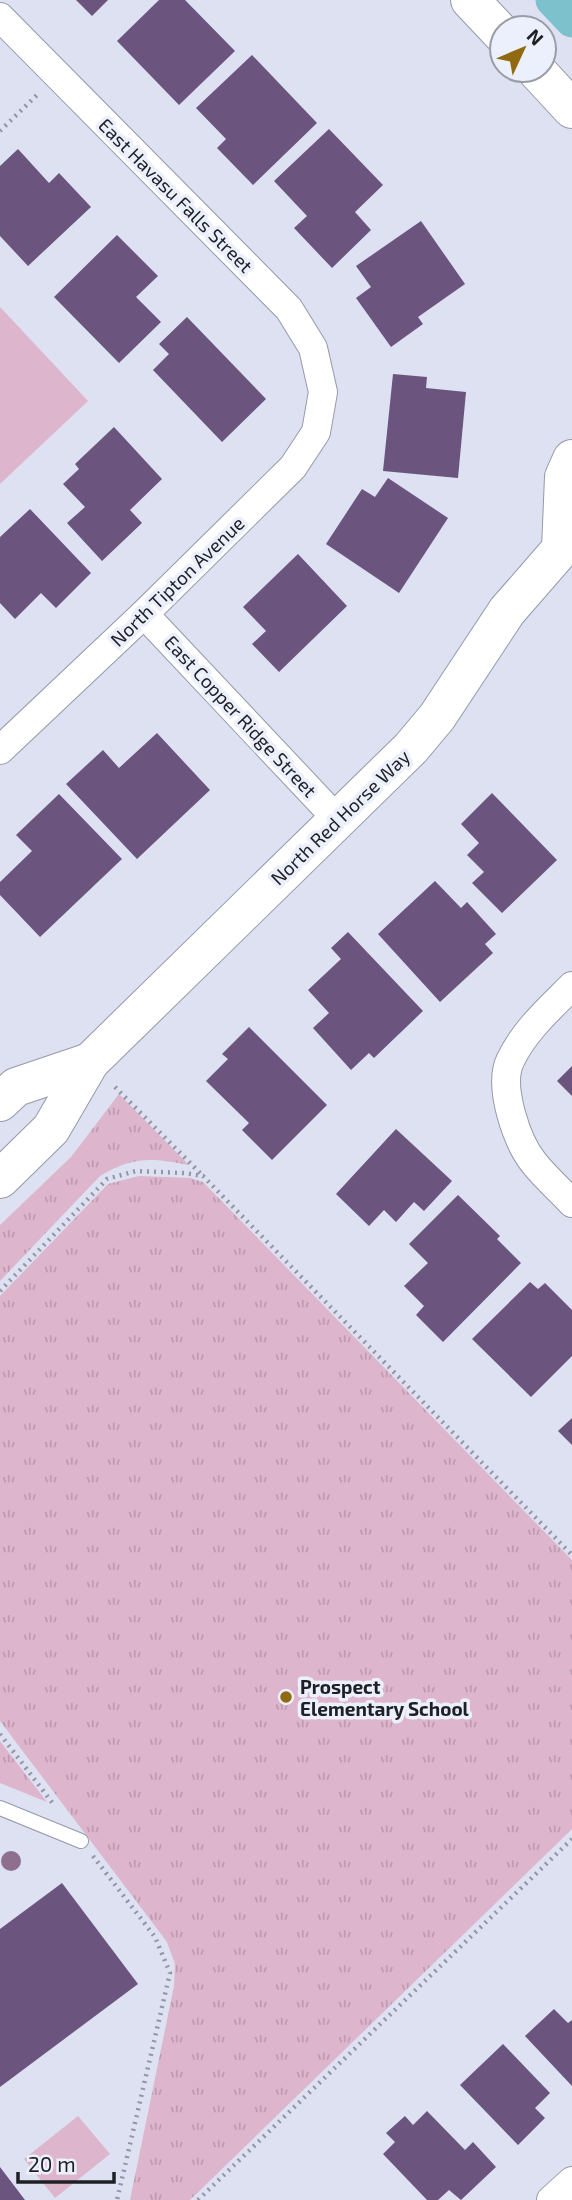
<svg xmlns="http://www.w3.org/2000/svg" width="572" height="2200" font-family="'Exo 2',sans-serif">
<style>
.grass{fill:url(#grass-tufts)}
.park{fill:#ddb5cd}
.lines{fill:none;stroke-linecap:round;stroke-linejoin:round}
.canal{stroke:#7dc1cd;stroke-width:33}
.building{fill:#6b547e}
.lane-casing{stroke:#9599a8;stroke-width:16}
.street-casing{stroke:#9599a8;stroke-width:30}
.secondary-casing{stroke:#9599a8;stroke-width:40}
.path{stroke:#9295a2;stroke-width:4.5;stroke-dasharray:2 5;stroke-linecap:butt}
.lane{stroke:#fff;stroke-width:14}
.street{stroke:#fff;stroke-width:28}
.secondary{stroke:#fff;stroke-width:38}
.tree{fill:#8e708e}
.poi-dot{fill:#916911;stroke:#eceffc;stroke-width:2.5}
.labels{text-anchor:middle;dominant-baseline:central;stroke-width:7;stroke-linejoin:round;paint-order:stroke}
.street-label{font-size:19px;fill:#1f2026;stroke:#eceffc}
.poi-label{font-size:19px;font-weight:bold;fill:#1f2026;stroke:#eceffc;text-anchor:start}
</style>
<defs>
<pattern id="grass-tufts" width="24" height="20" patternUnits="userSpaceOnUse" patternTransform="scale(1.75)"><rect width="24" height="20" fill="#ddb5cd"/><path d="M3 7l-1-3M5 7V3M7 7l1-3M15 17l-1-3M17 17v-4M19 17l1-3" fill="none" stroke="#bd9bb0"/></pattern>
</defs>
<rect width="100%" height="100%" fill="#dde1f2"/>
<g class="grass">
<path d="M119 1094 189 1165C151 1158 134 1156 100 1176L0 1281V1225L71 1157Z"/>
<path d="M139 1176 190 1178 203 1182 572 1560V1829L190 2200H130L174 1986 175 1964 167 1942 0 1721V1296L108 1184Z"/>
<path d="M0 1741 47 1802 0 1783Z"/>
</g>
<g class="park">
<path d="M0 307 88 401 0 484Z"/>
<path d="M78 2116 110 2154 55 2198 24 2159Z"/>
</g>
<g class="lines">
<path class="canal" d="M552 0 572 21"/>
</g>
<g class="building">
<path d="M76 0H108L92 16Z"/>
<path d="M159 0H185L235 51 179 105 117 41Z"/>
<path d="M252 55 317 123 253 185 217 148 226 139 196 108Z"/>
<path d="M329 129 383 185 355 212 371 230 332 268 294 228 307 216 274 181Z"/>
<path d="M18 149 49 183 59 173 91 207 28 266 0 236V166Z"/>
<path d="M421 221 465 284 418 317 423 324 391 347 356 298 371 287 356 266Z"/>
<path d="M117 235 158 276 136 297 161 322 119 363 54 297Z"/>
<path d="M187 317 266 399 222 442 153 370 169 354 159 344Z"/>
<path d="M393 374 427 377 426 388 466 392 458 478 383 471Z"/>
<path d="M114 427 162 479 130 510 142 523 102 561 67 523 85 507 63 484 79 469 75 464Z"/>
<path d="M388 478 448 518 399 593 326 544 362 489 375 497Z"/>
<path d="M30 509 91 573 56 608 41 593 15 619 0 603V537Z"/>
<path d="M298 554 347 606 279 672 252 644 266 631 243 607Z"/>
<path d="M157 733 210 790 137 859 66 784 103 750 119 768Z"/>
<path d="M492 793 557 860 502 913 472 883 484 872 467 855 479 843 461 824Z"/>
<path d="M59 794 122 859 40 937 0 895V882L32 851 16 835Z"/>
<path d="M435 881 461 908 467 902 496 934 485 944 493 953 440 1002 378 934Z"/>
<path d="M348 932 423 1011 374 1058 369 1053 351 1070 313 1028 329 1013 308 990 341 959 331 948Z"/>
<path d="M249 1027 327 1105 272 1160 242 1130 249 1123 206 1081 228 1059 222 1054Z"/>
<path d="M572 1066V1096L557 1081Z"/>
<path d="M396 1129 452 1181 424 1211 414 1202 396 1222 384 1210 369 1226 336 1194Z"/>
<path d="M458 1195 500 1236 497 1239 521 1263 443 1342 416 1315 424 1306 404 1286 428 1263 409 1244Z"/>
<path d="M530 1282 538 1289 545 1283 572 1310V1356L531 1397 472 1339Z"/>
<path d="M572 1418V1445L558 1431Z"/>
<path d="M62 1883 138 1984 0 2087V1929Z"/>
<path d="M554 2009 568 2023 572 2020V2086L525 2036Z"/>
<path d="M503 2044 550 2093 535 2108 545 2118 518 2145 460 2085Z"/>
<path d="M427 2111 465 2150 473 2142 496 2167 461 2200 449 2190 438 2200H427L383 2154 395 2142 386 2133 405 2116 413 2125Z"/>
<path d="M0 2167 25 2200H0Z"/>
</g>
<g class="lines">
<g class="lane-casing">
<path id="lane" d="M0 1808 81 1841"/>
</g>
<g class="street-casing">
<g id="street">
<path d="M0 17 289 309 313 348 323 392 316 432 293 467 144 614 0 750"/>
<path d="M144 614 337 819"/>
<path d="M572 986C549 1009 524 1031 510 1061 498 1087 517 1142 534 1163 545 1177 560 1190 572 1203"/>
<path d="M551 2200 572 2181"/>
</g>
</g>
<g class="secondary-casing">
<g id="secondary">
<path d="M470 0 502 34"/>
<path d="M536 70 572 109"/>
<path d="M0 1102 16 1087 90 1062"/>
<path d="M0 1179 51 1129 90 1062 411 748 437 717 507 611 561 549 564 477 572 459"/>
</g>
</g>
<g class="path">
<path d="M0 131 37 95"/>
<path d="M115 1087 202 1175"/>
<path d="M0 1291 107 1179 136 1171 184 1173 203 1176 572 1555"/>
<path d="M0 1734 54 1805"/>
<path d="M93 1856 155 1937 170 1973 117 2200"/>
<path d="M198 2200 572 1839"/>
</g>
<use href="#lane" class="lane"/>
<use href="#street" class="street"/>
<use href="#secondary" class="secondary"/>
</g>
<circle class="tree" cx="11" cy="1861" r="10"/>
<circle class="poi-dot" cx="286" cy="1697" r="7"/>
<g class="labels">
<g class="street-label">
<text transform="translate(176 195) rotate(45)">East Havasu Falls Street</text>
<text transform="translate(177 581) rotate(-44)">North Tipton Avenue</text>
<text transform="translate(241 716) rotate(47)">East Copper Ridge Street</text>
<text transform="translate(340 817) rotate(-44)">North Red Horse Way</text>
</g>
<g class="poi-label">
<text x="300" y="1686">Prospect<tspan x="300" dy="22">Elementary School</tspan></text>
</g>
</g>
<g transform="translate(523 49) rotate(46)"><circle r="33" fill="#eceffc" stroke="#9a9ca6" stroke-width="2"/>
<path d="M0-5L12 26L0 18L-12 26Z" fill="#916911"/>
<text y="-10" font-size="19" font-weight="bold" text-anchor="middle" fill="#1f2026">N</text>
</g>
<path d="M18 2172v10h96v-10" fill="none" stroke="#1f2026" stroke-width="3.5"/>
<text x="28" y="2172" font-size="21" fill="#1f2026" stroke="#eceffc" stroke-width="5" paint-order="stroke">20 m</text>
</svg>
